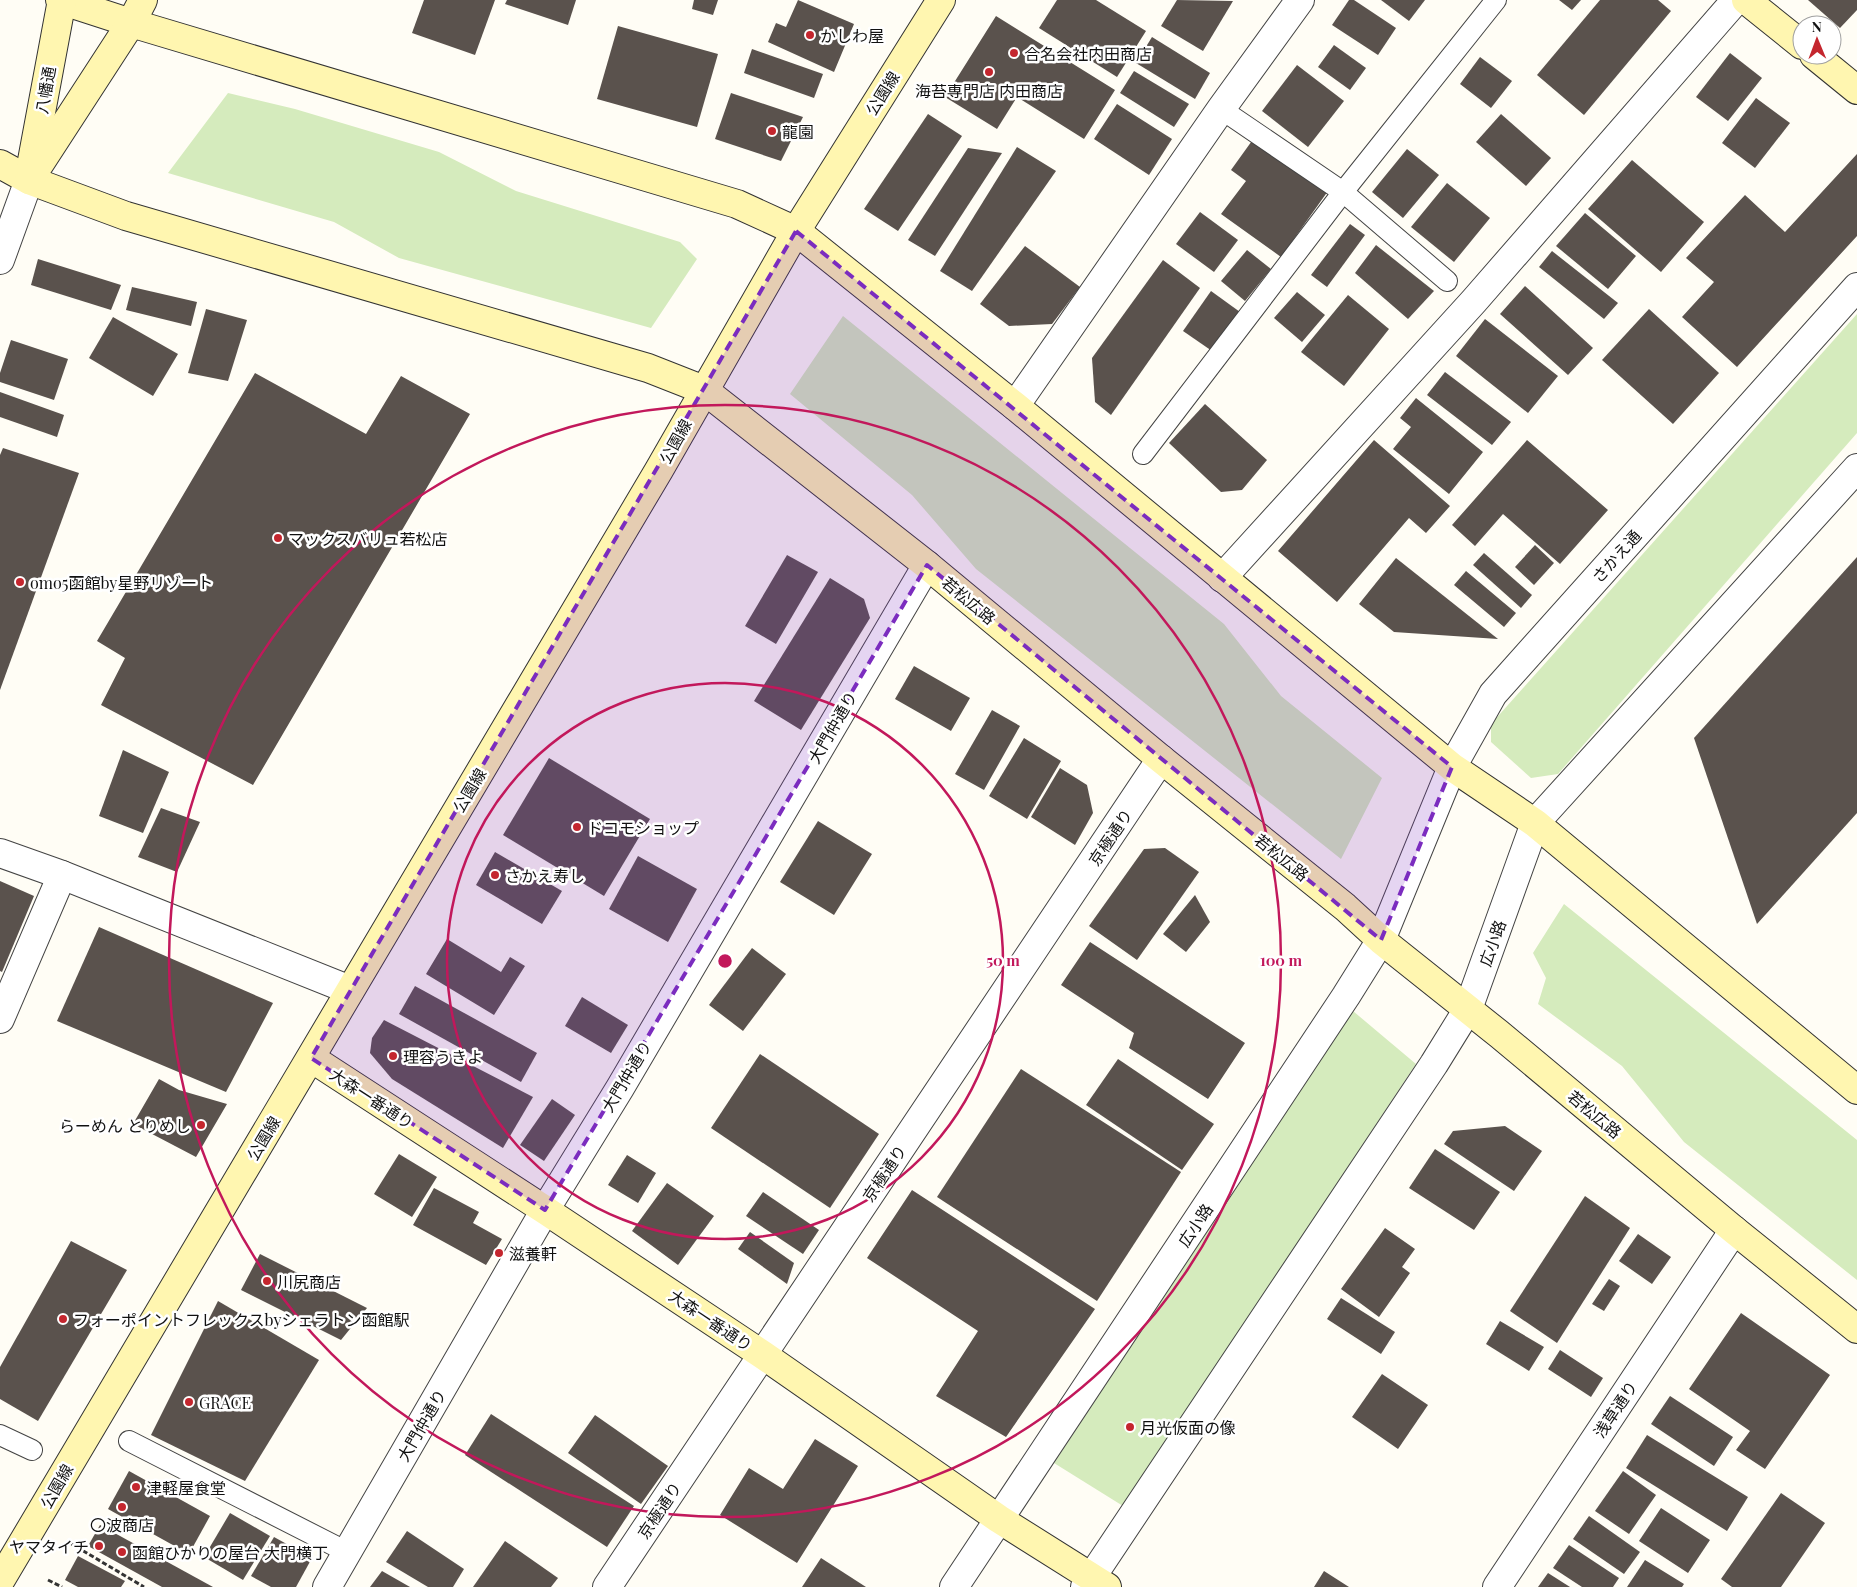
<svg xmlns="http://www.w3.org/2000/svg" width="1857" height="1587" font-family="'Playfair Display','Noto Sans JP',serif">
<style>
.green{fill:#d5ebbd}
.building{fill:#5a524d}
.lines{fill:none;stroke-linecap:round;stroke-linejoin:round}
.lane-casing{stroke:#444;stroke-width:22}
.street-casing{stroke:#444;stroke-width:30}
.secondary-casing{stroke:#333;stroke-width:30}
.path{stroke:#333;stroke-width:3;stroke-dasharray:5 2.5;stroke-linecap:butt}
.lane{stroke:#fff;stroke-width:20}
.street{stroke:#fff;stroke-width:28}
.secondary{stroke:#fff6b0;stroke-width:28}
.marked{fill:#7b2cbf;fill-opacity:0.2;stroke:#7b2cbf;stroke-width:4;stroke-dasharray:10 6;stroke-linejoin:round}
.ring{fill:none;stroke:#c2185b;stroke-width:2.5}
.poi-dot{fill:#c4262e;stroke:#fff;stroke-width:2}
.labels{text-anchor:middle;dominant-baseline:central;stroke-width:5;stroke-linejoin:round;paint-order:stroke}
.poi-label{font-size:16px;fill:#111;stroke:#fff;text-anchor:start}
.street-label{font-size:16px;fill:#111;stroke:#fff}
.centre{fill:#c2185b;stroke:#fff;stroke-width:2.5}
.ring-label{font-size:15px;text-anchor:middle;font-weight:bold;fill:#c2185b;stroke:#fff;stroke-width:5;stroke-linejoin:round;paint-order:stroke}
</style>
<rect width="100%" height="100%" fill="#fffdf5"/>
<g class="green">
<path d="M228 93 295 109 439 152 516 191 680 242 697 259 651 328 399 258 334 222 168 173Z"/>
<path d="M1857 314V433L1558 774 1531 778 1491 742V724Z"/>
<path d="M843 316 1224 624 1281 696 1382 778 1341 859 976 569 912 495 790 394Z"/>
<path d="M1564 904 1857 1140V1280L1684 1142 1622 1066 1538 1004 1546 978 1533 953Z"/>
<path d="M1353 1011 1416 1064 1123 1506 1054 1463Z"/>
</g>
<g class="building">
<path d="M424 0H495L475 55 412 33Z"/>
<path d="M507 0H576L568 25 505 4Z"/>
<path d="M694 0H718L713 15 692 9Z"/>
<path d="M798 0 854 24 834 72 768 42 776 23 786 27Z"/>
<path d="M1057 0H1096L1146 31 1117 77 1039 28Z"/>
<path d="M1177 0 1233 1 1203 51 1161 26Z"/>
<path d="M1349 0H1354L1396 28 1378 55 1332 25Z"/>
<path d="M1381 0H1425L1409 21Z"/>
<path d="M1559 0H1581L1572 10Z"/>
<path d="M1600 0H1658L1671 11 1584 115 1537 75Z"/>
<path d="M1808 0H1857V10L1840 28Z"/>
<path d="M996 16 1115 90 1084 139 1017 97 997 129 945 97Z"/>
<path d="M618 26 718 54 697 127 597 99Z"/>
<path d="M1152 37 1210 73 1195 99 1136 63Z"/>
<path d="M1334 45 1366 68 1350 90 1318 67Z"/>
<path d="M752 49 823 74 814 98 744 73Z"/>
<path d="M1730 53 1762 78 1728 121 1696 97Z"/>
<path d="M1480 57 1512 81 1491 108 1460 84Z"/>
<path d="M1297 65 1344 101 1308 147 1262 111Z"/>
<path d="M1134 71 1189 104 1174 127 1120 93Z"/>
<path d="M731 93 803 117 781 161 715 139Z"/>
<path d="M1756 98 1790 123 1755 168 1722 143Z"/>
<path d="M1117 104 1172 139 1149 175 1094 139Z"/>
<path d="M928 114 962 136 898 231 864 209Z"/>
<path d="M1501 114 1551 158 1526 186 1476 142Z"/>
<path d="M1254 138 1328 191 1281 257 1221 214 1246 181 1231 170Z"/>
<path d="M1017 147 1056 171 972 291 940 271Z"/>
<path d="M968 148 1002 153 935 256 908 240Z"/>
<path d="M1407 149 1439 175 1403 218 1372 192Z"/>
<path d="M1857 154V236L1737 367 1682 317 1714 282 1686 258 1745 195 1785 232Z"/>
<path d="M1632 160 1704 222 1661 272 1588 209Z"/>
<path d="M1447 183 1490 218 1454 262 1411 227Z"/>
<path d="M1200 212 1238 240 1214 272 1176 244Z"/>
<path d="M1585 213 1636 256 1608 289 1556 246Z"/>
<path d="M1350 224 1365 235 1327 287 1311 275Z"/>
<path d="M1376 245 1434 291 1408 319 1355 273Z"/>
<path d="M1025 246 1080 287 1052 324 1009 326 980 304Z"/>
<path d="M1247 250 1271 269 1245 301 1221 281Z"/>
<path d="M1552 251 1618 303 1604 319 1539 267Z"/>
<path d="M38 259 121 285 111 310 31 285Z"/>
<path d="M1163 260 1200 288 1111 415 1095 402 1092 358Z"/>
<path d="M1525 286 1593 348 1568 375 1500 314Z"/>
<path d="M132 287 197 302 191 326 126 310Z"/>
<path d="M1211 291 1240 312 1212 351 1183 331Z"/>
<path d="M1297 292 1325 315 1302 342 1274 318Z"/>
<path d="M1348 295 1389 329 1344 386 1301 352Z"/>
<path d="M206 309 247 320 228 381 188 373Z"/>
<path d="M1649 309 1719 373 1673 424 1602 360Z"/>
<path d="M113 317 178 354 153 396 89 358Z"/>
<path d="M1485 319 1558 376 1528 413 1456 356Z"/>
<path d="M11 340 68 359 54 400 0 382V373Z"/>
<path d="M1445 372 1511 422 1492 445 1427 395Z"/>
<path d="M255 373 366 434 401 376 470 414 253 785 101 705 125 658 97 641Z"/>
<path d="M0 392 64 415 57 437 0 417Z"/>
<path d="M1416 398 1483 452 1449 494 1393 449 1411 427 1400 418Z"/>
<path d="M1205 404 1267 460 1242 490 1221 492 1169 443Z"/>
<path d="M1374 440 1450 506 1426 533 1409 518 1337 602 1278 551Z"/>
<path d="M1527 440 1608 510 1560 564 1503 514 1475 546 1452 525Z"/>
<path d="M3 448 79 473 0 690V455Z"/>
<path d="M1535 545 1554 563 1534 585 1515 567Z"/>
<path d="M1484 553 1532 595 1521 608 1473 565Z"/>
<path d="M787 555 818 572 776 644 745 626Z"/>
<path d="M1857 557V813L1757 924 1694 738Z"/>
<path d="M1396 558 1498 639 1394 632 1359 604Z"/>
<path d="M1466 571 1516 613 1504 627 1454 585Z"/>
<path d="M830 578 864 599 870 618 801 730 754 701Z"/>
<path d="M914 666 970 698 951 731 895 699Z"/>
<path d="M992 710 1020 726 984 790 955 774Z"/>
<path d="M1024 738 1061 761 1027 819 989 796Z"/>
<path d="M123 750 169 772 143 833 99 816Z"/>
<path d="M549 758 650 819 604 896 503 835Z"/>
<path d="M1060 768 1087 785 1093 813 1075 845 1031 817Z"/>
<path d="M161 808 200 822 177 872 138 857Z"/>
<path d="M818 821 872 854 834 915 780 882Z"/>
<path d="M1165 848 1199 872 1137 960 1089 926 1144 849Z"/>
<path d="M495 852 562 891 542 924 476 885Z"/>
<path d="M638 856 697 889 668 942 609 909Z"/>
<path d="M0 881 34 896 2 972 0 971Z"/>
<path d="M1195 895 1210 922 1186 952 1163 934Z"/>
<path d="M99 927 273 1003 226 1092 57 1021Z"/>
<path d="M447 939 501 972 510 957 525 966 494 1015 426 974Z"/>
<path d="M1090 942 1245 1043 1208 1099 1129 1048 1134 1033 1061 985Z"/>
<path d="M752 948 786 974 743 1031 709 1005Z"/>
<path d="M415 986 537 1053 521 1082 399 1014Z"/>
<path d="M582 997 628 1025 611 1053 565 1026Z"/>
<path d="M384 1020 533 1097 503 1148 392 1079 370 1053 372 1038Z"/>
<path d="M760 1054 879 1134 830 1208 711 1128Z"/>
<path d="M1118 1059 1214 1124 1182 1170 1086 1105Z"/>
<path d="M1021 1069 1181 1172 1097 1301 937 1197Z"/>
<path d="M159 1079 179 1090 227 1104 196 1157 133 1124Z"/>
<path d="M552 1099 575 1115 544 1161 520 1145Z"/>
<path d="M1505 1126 1542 1151 1514 1191 1444 1144 1453 1131Z"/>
<path d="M1435 1149 1500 1192 1474 1230 1409 1188Z"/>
<path d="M399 1154 437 1177 412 1217 374 1194Z"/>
<path d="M627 1155 656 1173 638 1203 608 1185Z"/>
<path d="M667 1183 714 1216 678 1265 632 1231Z"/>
<path d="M434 1188 479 1212 473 1223 502 1239 486 1265 413 1225Z"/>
<path d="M912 1190 1095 1309 1006 1437 936 1396 978 1331 867 1258Z"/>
<path d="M763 1192 819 1230 803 1254 746 1216Z"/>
<path d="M1585 1196 1630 1228 1557 1343 1510 1311Z"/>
<path d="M1385 1228 1415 1249 1402 1267 1410 1273 1379 1317 1341 1289Z"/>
<path d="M750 1232 794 1263 787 1284 738 1249Z"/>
<path d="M1638 1234 1671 1257 1652 1284 1619 1261Z"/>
<path d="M71 1241 127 1270 38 1421 0 1399V1367Z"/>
<path d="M260 1254 367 1308 341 1340 241 1290Z"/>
<path d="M1609 1279 1620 1286 1604 1311 1592 1304Z"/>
<path d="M1341 1298 1395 1332 1381 1354 1327 1319Z"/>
<path d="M218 1301 319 1360 245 1481 151 1435Z"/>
<path d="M1741 1313 1830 1375 1765 1469 1736 1450 1750 1431 1689 1389Z"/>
<path d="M1500 1321 1544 1347 1529 1371 1486 1344Z"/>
<path d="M1560 1350 1603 1378 1591 1397 1548 1369Z"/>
<path d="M1382 1374 1428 1405 1398 1449 1352 1417Z"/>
<path d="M1670 1396 1733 1437 1714 1466 1651 1424Z"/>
<path d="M491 1414 634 1506 607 1547 465 1455Z"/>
<path d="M595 1415 668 1466 641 1504 568 1453Z"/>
<path d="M1647 1435 1748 1497 1727 1531 1626 1468Z"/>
<path d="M815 1439 858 1466 797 1563 720 1515 749 1468 783 1489Z"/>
<path d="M129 1471 210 1516 189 1554 108 1509Z"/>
<path d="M1623 1471 1656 1495 1629 1534 1595 1511Z"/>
<path d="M1781 1493 1825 1523 1781 1587H1732L1721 1579Z"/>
<path d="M1661 1508 1710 1540 1688 1573 1639 1541Z"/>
<path d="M230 1513 270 1536 243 1580 204 1557Z"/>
<path d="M1589 1516 1640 1552 1624 1574 1573 1539Z"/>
<path d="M100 1525 213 1587H162L88 1546Z"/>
<path d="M407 1531 464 1569 453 1587H428L386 1562Z"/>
<path d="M274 1537 312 1558 296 1587H271L251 1576Z"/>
<path d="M505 1541 558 1578 551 1587H473Z"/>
<path d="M1569 1545 1619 1578 1613 1587H1582L1553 1568Z"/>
<path d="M78 1556 125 1581 121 1587H78L65 1580Z"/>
<path d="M821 1558 866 1587H802Z"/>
<path d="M1645 1560 1684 1584 1682 1587H1627Z"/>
<path d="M382 1571 410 1587H370Z"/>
<path d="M1324 1571 1349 1587H1314Z"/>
<path d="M1548 1573 1570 1587H1538Z"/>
</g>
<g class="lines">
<g class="lane-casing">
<g id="lane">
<path d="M1221 109 1343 192 1447 281"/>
<path d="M1143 454 1343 192 1496 0"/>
<path d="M0 1435 32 1450"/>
<path d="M129 1441 347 1552"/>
</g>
</g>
<g class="street-casing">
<g id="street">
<path d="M0 260 29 180"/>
<path d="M1015 406 1221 109 1300 0"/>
<path d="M1222 578 1474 301 1736 0"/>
<path d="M0 853 62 875 350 990"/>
<path d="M0 1019 62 875"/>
<path d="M327 1587 545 1210 620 1088 927 565"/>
<path d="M607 1587 1161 759"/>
<path d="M954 1587 1346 996 1381 940 1452 767 1493 694 1857 287"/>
<path d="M1085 1587 1434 1064 1468 1009 1535 823 1857 468"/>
<path d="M1497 1587 1734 1230"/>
</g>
</g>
<g class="secondary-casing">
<g id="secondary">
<path d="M60 0 131 23 737 204 796 231 1015 406 1452 767 1535 823 1857 1090"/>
<path d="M1746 0 1802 45"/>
<path d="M1814 55 1857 90"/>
<path d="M0 164 29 180 126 216 648 368 704 390 927 565 1161 759 1345 907 1381 940 1499 1034 1734 1230 1857 1329"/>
<path d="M31 166 62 0"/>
<path d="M29 180 131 23 143 0"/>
<path d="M311 1058 545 1210 763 1355 999 1519 1107 1587"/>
<path d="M0 1581 659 470 796 231 941 0"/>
</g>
</g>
<g class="path">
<path d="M70 1543 144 1587"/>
<path d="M48 1580 62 1587"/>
</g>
<use href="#lane" class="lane"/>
<use href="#street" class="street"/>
<use href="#secondary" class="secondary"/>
</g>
<path class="marked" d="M796 231 1452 767 1381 940 927 565 545 1210 311 1058Z"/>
<g class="ring">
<circle cx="725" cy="961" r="278"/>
<circle cx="725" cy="961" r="556"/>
</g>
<g class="poi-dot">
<circle cx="810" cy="35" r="5"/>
<circle cx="1014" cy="53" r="5"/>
<circle cx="989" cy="72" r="5"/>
<circle cx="772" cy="131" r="5"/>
<circle cx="278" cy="538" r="5"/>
<circle cx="20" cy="582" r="5"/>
<circle cx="577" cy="827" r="5"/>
<circle cx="495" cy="875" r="5"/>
<circle cx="393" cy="1056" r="5"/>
<circle cx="201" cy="1125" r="5"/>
<circle cx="499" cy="1253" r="5"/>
<circle cx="267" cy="1281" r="5"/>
<circle cx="63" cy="1319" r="5"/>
<circle cx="189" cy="1402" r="5"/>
<circle cx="1130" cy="1427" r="5"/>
<circle cx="136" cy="1487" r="5"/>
<circle cx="122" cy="1507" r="5"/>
<circle cx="99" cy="1546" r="5"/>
<circle cx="122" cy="1552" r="5"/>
</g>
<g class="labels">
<g class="poi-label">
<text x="820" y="35">かしわ屋</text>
<text x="1024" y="53">合名会社内田商店</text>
<text x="989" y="90" text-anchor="middle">海苔専門店 内田商店</text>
<text x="782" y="131">龍園</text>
<text x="288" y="538">マックスバリュ若松店</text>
<text x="30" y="582">omo5函館by星野リゾート</text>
<text x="587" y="827">ドコモショップ</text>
<text x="505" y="875">さかえ寿し</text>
<text x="403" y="1056">理容うきよ</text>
<text x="191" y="1125" text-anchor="end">らーめん とりめし</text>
<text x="509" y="1253">滋養軒</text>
<text x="277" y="1281">川尻商店</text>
<text x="73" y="1319">フォーポイントフレックスbyシェラトン函館駅</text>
<text x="199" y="1402">GRACE</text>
<text x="1140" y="1427">月光仮面の像</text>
<text x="146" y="1487">津軽屋食堂</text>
<text x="122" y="1524" text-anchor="middle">〇波商店</text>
<text x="89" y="1546" text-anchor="end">ヤマタイチ</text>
<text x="132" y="1552">函館ひかりの屋台 大門横丁</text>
</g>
<g class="street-label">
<text transform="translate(45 90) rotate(-80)">八幡通</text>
<text transform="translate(882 93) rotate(-58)">公園線</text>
<text transform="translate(675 441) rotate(-61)">公園線</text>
<text transform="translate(1616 556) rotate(-48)">さかえ通</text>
<text transform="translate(969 600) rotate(40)">若松広路</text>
<text transform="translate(832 727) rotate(-60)">大門仲通り</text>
<text transform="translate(469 790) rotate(-59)">公園線</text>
<text transform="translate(1110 837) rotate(-56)">京極通り</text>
<text transform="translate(1282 857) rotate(39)">若松広路</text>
<text transform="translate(1492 943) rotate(-70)">広小路</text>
<text transform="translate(626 1076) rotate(-59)">大門仲通り</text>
<text transform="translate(372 1098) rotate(33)">大森一番通り</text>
<text transform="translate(1595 1114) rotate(40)">若松広路</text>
<text transform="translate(263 1138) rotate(-59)">公園線</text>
<text transform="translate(884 1173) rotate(-56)">京極通り</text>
<text transform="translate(1195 1225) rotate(-56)">広小路</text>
<text transform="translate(711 1320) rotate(34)">大森一番通り</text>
<text transform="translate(1615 1409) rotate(-56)">浅草通り</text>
<text transform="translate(421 1425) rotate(-60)">大門仲通り</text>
<text transform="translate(56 1486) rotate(-60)">公園線</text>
<text transform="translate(659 1510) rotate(-56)">京極通り</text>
</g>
</g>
<circle cx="725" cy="961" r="8" class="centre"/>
<g class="ring-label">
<text x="1003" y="966">50 m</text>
<text x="1281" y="966">100 m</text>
</g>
<g transform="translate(1817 40) rotate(359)"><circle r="24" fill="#ffffff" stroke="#a0a0a0"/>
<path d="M0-4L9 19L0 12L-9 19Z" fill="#c4262e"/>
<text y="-8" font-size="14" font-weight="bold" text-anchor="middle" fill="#111111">N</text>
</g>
</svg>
